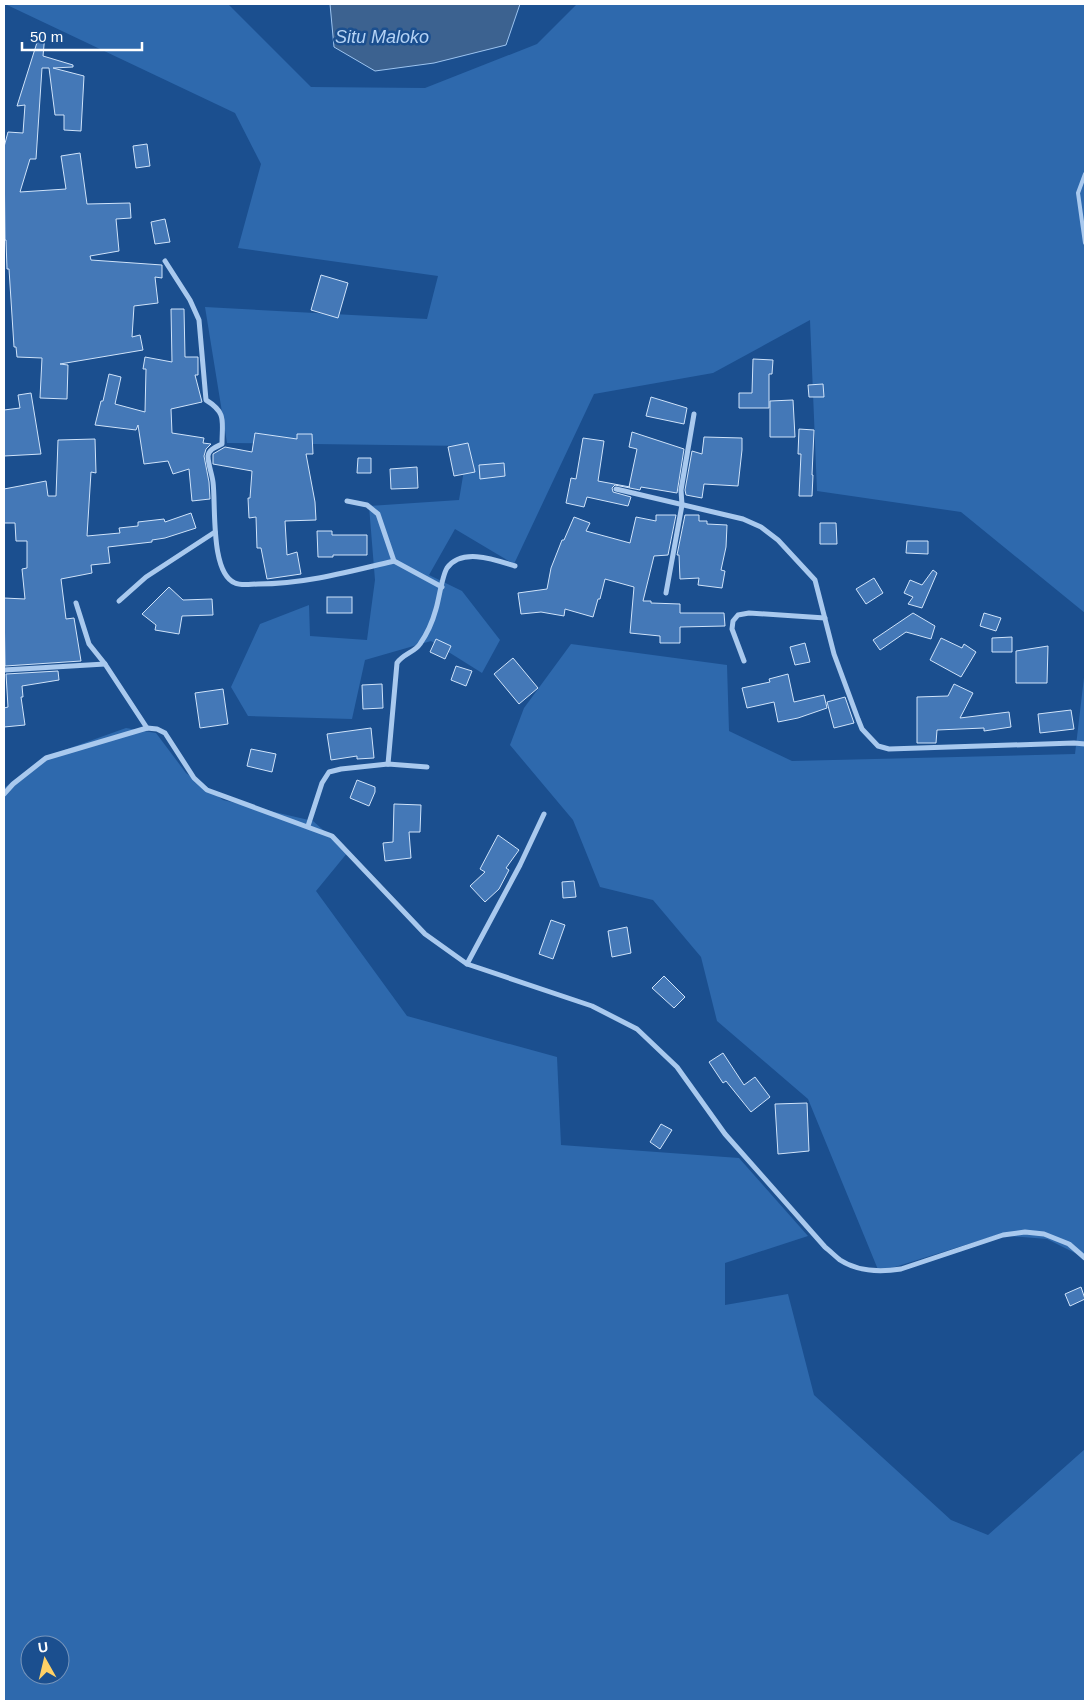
<svg xmlns="http://www.w3.org/2000/svg" width="1089" height="1705" font-family="Helvetica,sans-serif">
<style>
.green{fill:#2e69ad;fill-rule:evenodd}
.water{fill:#3c6290;stroke:#9cc4f0}
.building{fill:#4478b7;stroke:#cfe3fa}
.lines{fill:none;stroke-linecap:round;stroke-linejoin:round}
.service{stroke:#a9c9ee;stroke-width:4}
.minor{stroke:#a9c9ee;stroke-width:5}
.labels{text-anchor:middle;dominant-baseline:central;stroke-width:5;stroke-linejoin:round;paint-order:stroke}
.water-label{font-size:18px;font-style:italic;fill:#b5d3f5;stroke:#1b4f8f}
</style>
<rect width="100%" height="100%" fill="#1b4f8f"/>
<g class="green">
<path d="M5 4H228L311 87 425 88 537 44 577 4H1085V613L961 512 817 491 810 320 713 373 594 394 514 564 455 529 429 575 462 591 500 640 482 673 431 641 365 660 352 719 248 716 231 687 260 624 309 605 310 636 367 640 375 580 369 506 459 500 468 446 227 443 205 307 427 319 438 276 238 248 261 164 235 113Z"/>
<path d="M571 644 727 665 729 731 792 761 1075 754 1085 669V1258L1047 1239 997 1235 879 1272 808 1099 717 1021 701 957 653 900 600 887 573 820 510 745 524 708Z"/>
<path d="M126 728 156 733 186 773 223 800 313 821 348 852 316 891 407 1016 557 1057 561 1145 739 1158 808 1236 725 1263V1305L788 1294 814 1395 951 1520 988 1535 1085 1449V1701H4V788L42 758ZM30 1645H60V1675H30Z"/>
</g>
<path class="water" d="M330 4H520L506 45 434 63 375 71 334 47Z"/>
<g class="building">
<path d="M40 33 45 34 43 56 73 65V67L53 68 84 76 81 131 64 130V115H55L49 68H42L36 159H30L20 192 66 189 61 156 80 153 87 204 130 203 131 218 116 219 119 251 90 256 91 260 162 265V278L155 277 158 303 134 306 132 337 140 335 143 350 60 364 68 365 67 399 40 398 42 358 17 357 16 347H14L9 269H7L6 240H5L4 147 8 132 23 133 25 105 17 106Z"/>
<path d="M147 144 150 166 136 168 133 146Z"/>
<path d="M165 219 170 242 155 244 151 222Z"/>
<path d="M321 275 348 283 338 318 311 310Z"/>
<path d="M171 309H184L185 357H198V375H195L202 402 171 409 172 433 204 438 203 443 211 444 206 449 204 456 209 482 210 499 192 501 189 469 173 474 168 461 144 464 138 425 136 430 95 425 101 401H103L109 374 121 377 115 404 145 412 146 369H143L145 357 172 362Z"/>
<path d="M753 359 773 360 772 374H769V408H739V393H752Z"/>
<path d="M823 384 824 397H809L808 385Z"/>
<path d="M31 393 41 454 4 456V410L20 408 18 395Z"/>
<path d="M651 397 687 408 684 424 646 416Z"/>
<path d="M793 400 795 437H770V401Z"/>
<path d="M799 429 814 430 812 475H813L812 496H799L801 454H798Z"/>
<path d="M632 432 684 449 677 493 641 487 640 490 615 485 612 488 613 492 631 497 628 506 587 497 584 507 566 503 571 478 576 479 583 438 604 441 598 481 630 487H629L637 449 629 447Z"/>
<path d="M255 433 297 439V434H312L313 454H306L315 502 316 520 285 521 287 555 297 552 301 574 267 579 261 548H257L256 517 249 518 248 498H250L252 471 213 464V454L225 447 252 452Z"/>
<path d="M704 437 742 438V450L738 486 704 484 702 498 686 495 685 490 692 451 702 454Z"/>
<path d="M95 439 96 473 91 472 87 536 120 533 119 528 138 526V522L164 519 165 522 191 513 196 528 165 538 152 540V542L108 547 110 563 91 565 92 573 61 579 66 619 74 618 81 661 5 666 4 598 25 599 22 569 27 568V541H16L15 523H4V489L46 481 48 496H56L58 440Z"/>
<path d="M468 443 475 472 454 476 448 447Z"/>
<path d="M358 458H371V473H357Z"/>
<path d="M504 463 505 476 480 479 479 465Z"/>
<path d="M417 467 418 488 391 489 390 469Z"/>
<path d="M656 515H676L668 555 654 556 643 601H651V603L680 604V613H724L725 626 680 627V643H660V636L630 633 634 587 605 579 600 599H598L593 617 565 609 564 616 541 612 521 614 518 593 547 589 551 568 562 540H564L574 517 590 523 586 531 630 543 636 517 656 521Z"/>
<path d="M685 515H699V521H707V524L727 525 726 547 721 570 725 571 722 588 698 585 699 578 680 579 679 555H677Z"/>
<path d="M820 523H836L837 544H820Z"/>
<path d="M317 531H332V535H367V555H333V557H318Z"/>
<path d="M907 541H928V554L906 553Z"/>
<path d="M933 570 937 573 922 608 908 604 913 597 904 593 910 580 922 585Z"/>
<path d="M874 578 883 593 866 604 856 589Z"/>
<path d="M169 587 183 600 212 599 213 615 182 616 179 634 155 630 156 625 142 614Z"/>
<rect x="327" y="597" width="25" height="16"/>
<path d="M913 613 935 626 931 639 906 632 880 650 873 640Z"/>
<path d="M984 613 1001 618 996 631 980 626Z"/>
<path d="M1012 637V652H992V638Z"/>
<path d="M941 638 962 648 964 644 976 652 961 677 930 660Z"/>
<path d="M436 639 451 646 445 659 430 652Z"/>
<path d="M805 643 810 662 795 665 790 647Z"/>
<path d="M1048 646 1047 683H1016V651Z"/>
<path d="M513 658 538 688 519 704 494 674Z"/>
<path d="M456 666 472 671 466 686 451 680Z"/>
<path d="M58 671 59 680 22 686 23 697H21L25 725 4 727V708L8 707 6 674Z"/>
<path d="M788 674 794 702 824 695 827 708 798 718 778 722 774 702 747 708 742 688 770 682 769 679Z"/>
<path d="M382 684 383 708 363 709 362 685Z"/>
<path d="M954 684 973 693 960 718 1009 712 1011 727 984 731V728L937 730 936 743H917V697L948 696Z"/>
<path d="M223 689 228 724 200 728 195 693Z"/>
<path d="M845 697 854 723 834 728 827 702Z"/>
<path d="M1071 710 1074 729 1040 733 1038 714Z"/>
<path d="M371 728 374 758 357 759V756L331 760 327 734Z"/>
<path d="M251 749 276 754 272 772 247 766Z"/>
<path d="M357 780 375 787V792L369 806 350 798Z"/>
<path d="M394 804 421 805 420 832H409L411 858 385 861 383 843 393 842Z"/>
<path d="M498 835 519 850 506 868 509 870 499 889 485 902 470 886 485 872 480 869Z"/>
<path d="M574 881 576 897 563 898 562 882Z"/>
<path d="M551 920 565 925 553 959 539 954Z"/>
<path d="M627 927 631 953 612 957 608 931Z"/>
<path d="M664 976 685 997 674 1008 652 988Z"/>
<path d="M723 1053 744 1085 755 1077 770 1097 751 1112 726 1081 723 1083 709 1062Z"/>
<path d="M807 1103 809 1151 778 1154 775 1104Z"/>
<path d="M661 1124 672 1130 660 1149 650 1142Z"/>
<path d="M1081 1287 1085 1299 1070 1306 1065 1294Z"/>
</g>
<g class="lines">
<path class="service" d="M1085 174 1078 193 1085 243"/>
<g class="minor">
<path d="M165 261 190 300 199 320 206 400C227 413 222 421 222 444 216 447 209 449 208 456 208 464 212 474 213 482 216 505 210 573 235 583 241 586 251 584 258 584 304 584 348 572 394 561"/>
<path d="M616 489 743 519 761 527 778 540 815 580 834 654 858 719 862 729 878 746 889 749 1074 743 1085 744"/>
<path d="M347 501 367 505 378 514 394 561 442 587"/>
<path d="M666 593 682 505 681 490 694 414"/>
<path d="M119 601 146 577 215 532"/>
<path d="M76 603 89 644 105 664 147 728"/>
<path d="M744 661 732 629 733 621 738 615 749 613 825 618"/>
<path d="M4 670 105 664"/>
<path d="M388 764 397 663C403 654 415 652 420 644 427 634 433 620 436 609 439 599 442 576 447 568 462 547 496 560 515 566"/>
<path d="M4 794 13 784 46 758 147 728 157 729 165 733 194 778 207 790 332 836 425 934 467 964 592 1006 637 1029 677 1067 725 1134 825 1247C830 1251 835 1256 840 1260 858 1272 881 1272 901 1269L1003 1235 1025 1232 1044 1234 1069 1244 1085 1258"/>
<path d="M308 826 322 783 329 772 341 769 388 764 427 767"/>
<path d="M467 964 520 865 544 814"/>
</g>
</g>
<g class="labels">
<g class="water-label">
<text x="382" y="37">Situ Maloko</text>
</g>
</g>
<rect width="1089" height="1705" fill="none" stroke="#ffffff" stroke-width="10"/>
<g transform="translate(45 1660) rotate(352)"><circle r="24" fill="#1b4f8f" stroke="#7695bc"/>
<path d="M0-4L9 19L0 12L-9 19Z" fill="#ffd166"/>
<text y="-8" font-size="14" font-weight="bold" text-anchor="middle" fill="#ffffff">U</text>
</g>
<path d="M22 42v8h120v-8" fill="none" stroke="#ffffff" stroke-width="2.5"/>
<text x="30" y="42" font-size="15" fill="#ffffff" stroke="#1b4f8f" stroke-width="4" paint-order="stroke">50 m</text>
</svg>
